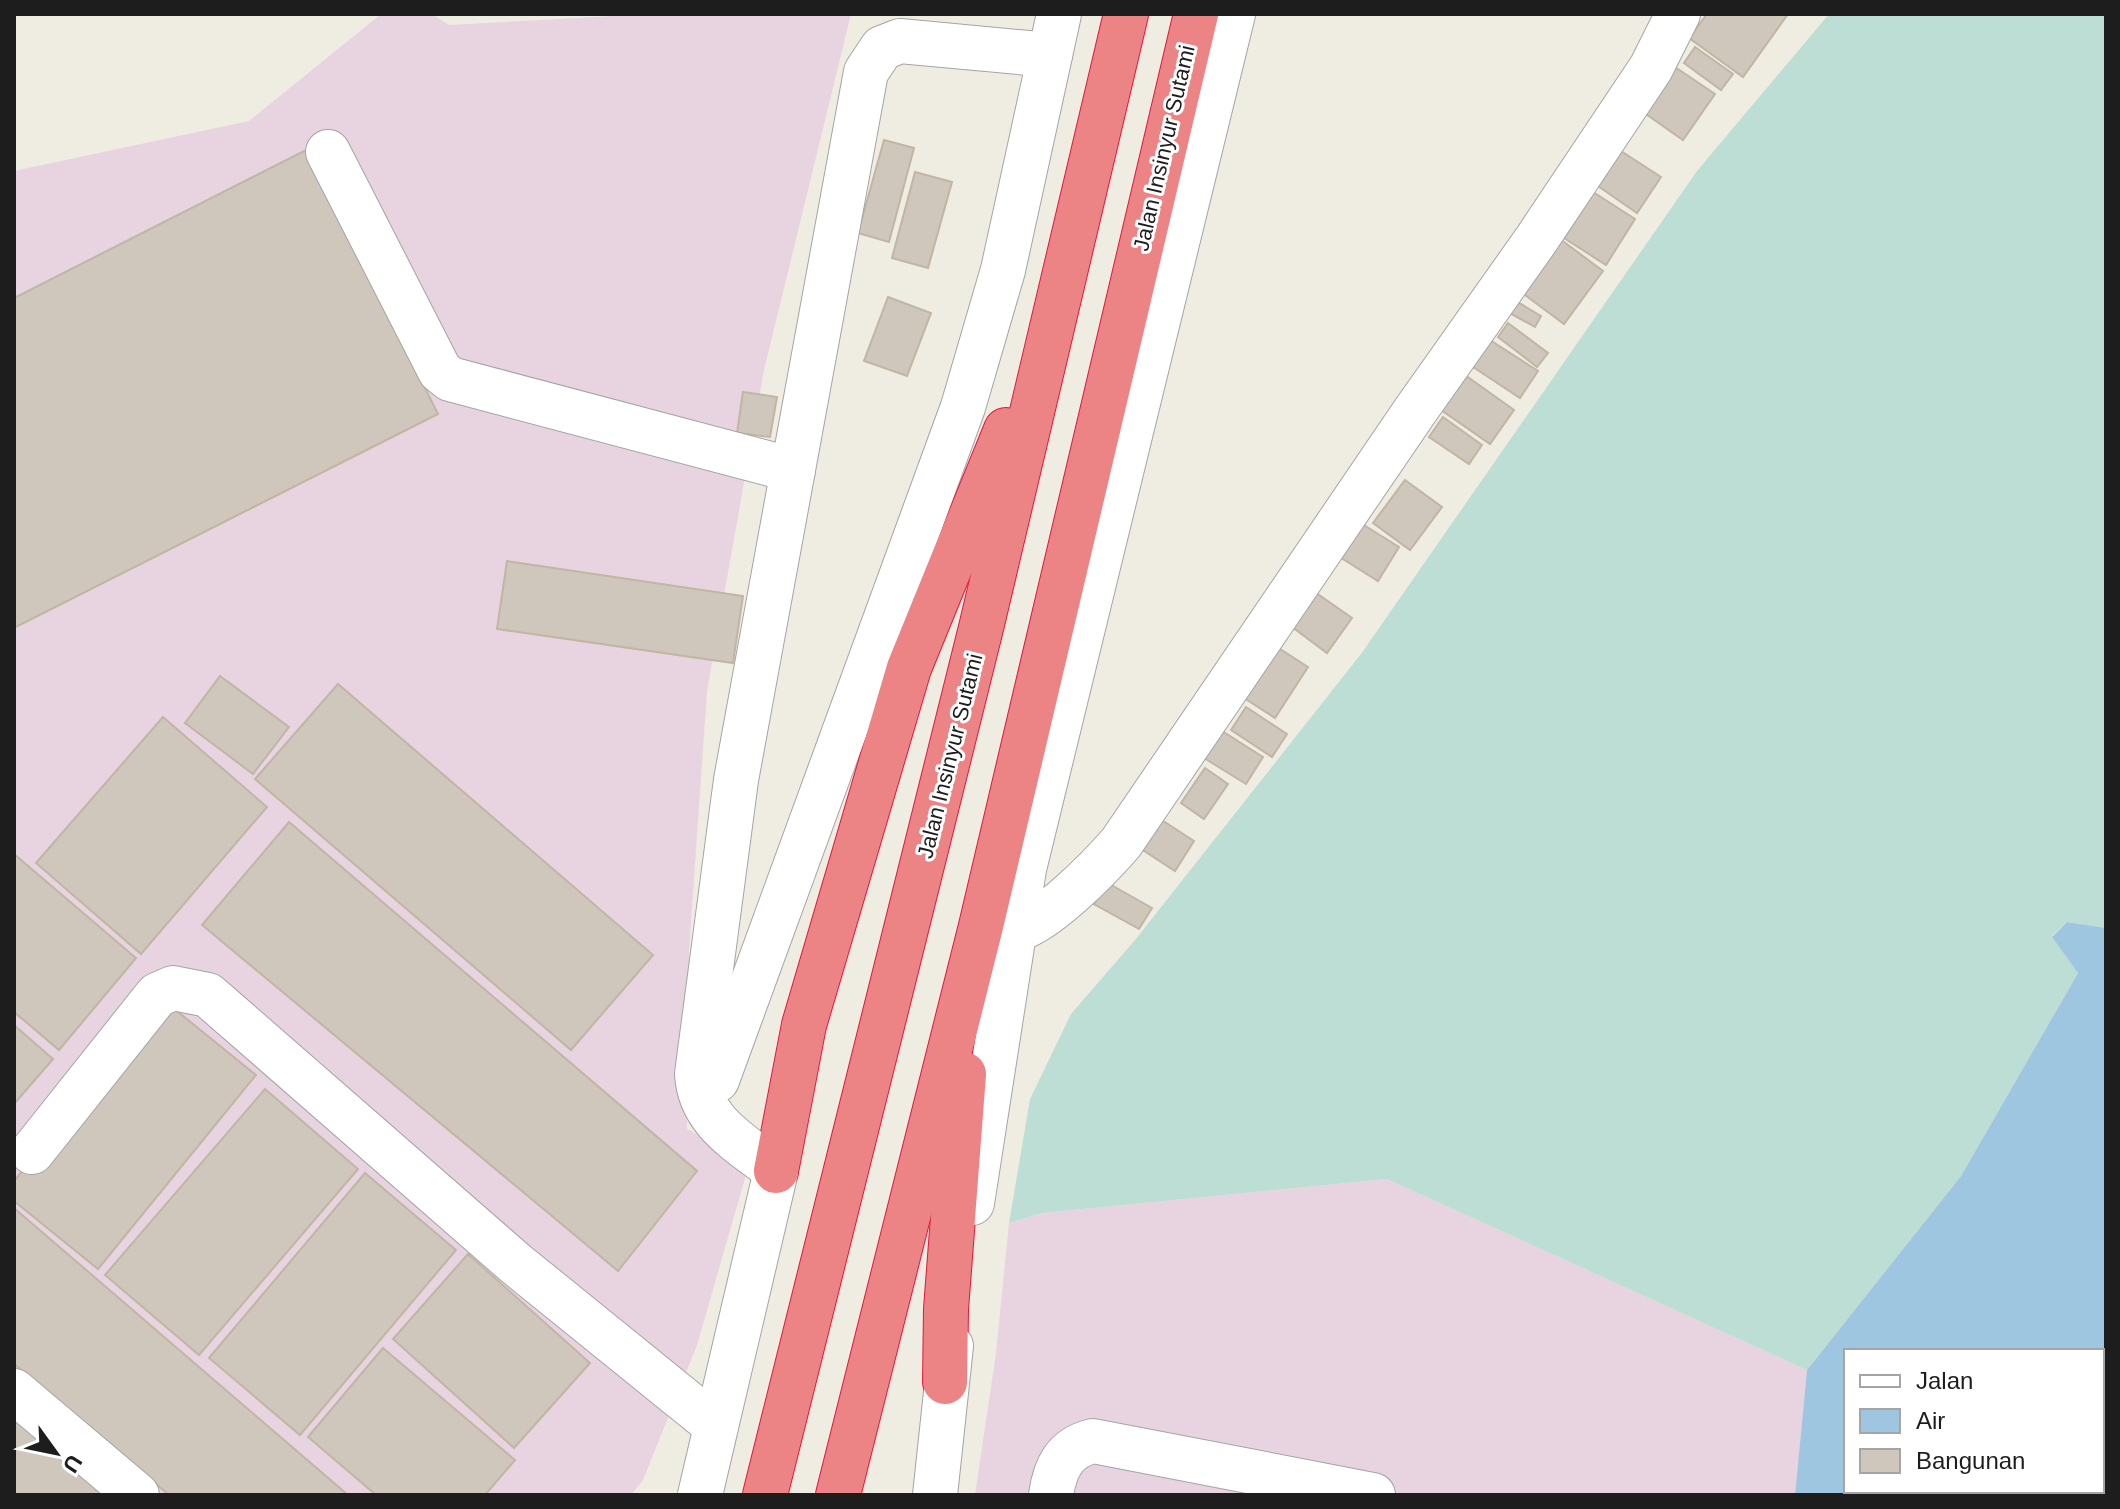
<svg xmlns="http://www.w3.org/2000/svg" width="2120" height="1509" font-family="Helvetica,sans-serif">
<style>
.industrial{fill:#e8d3e1}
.wetland{fill:#bdded4}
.water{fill:#9fc6e0;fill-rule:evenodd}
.building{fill:#cfc7bb;stroke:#c1b5a3;stroke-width:2}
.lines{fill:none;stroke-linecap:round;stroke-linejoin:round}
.minor-casing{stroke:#a4a4a4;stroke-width:46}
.highway-casing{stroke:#e3183c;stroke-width:46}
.minor{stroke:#fff;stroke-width:44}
.highway{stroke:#ec8385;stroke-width:44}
.labels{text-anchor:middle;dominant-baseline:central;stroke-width:6;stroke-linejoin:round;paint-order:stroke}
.street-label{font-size:22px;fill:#1d1d1d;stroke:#fff}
</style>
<rect width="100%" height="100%" fill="#efede2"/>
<g class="industrial">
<path d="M381 14H432L449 25 649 14H851L764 370 707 691 689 951 687 1129 750 1161 697 1345 643 1480 631 1495H14V171L249 121Z"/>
<path d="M1387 1179 1807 1370 1795 1495H975L996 1353 1009 1223 1042 1213Z"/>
</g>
<path class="wetland" d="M1829 14H2106V928L2067 922 2052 936 2078 973 1961 1176 1807 1370 1387 1179 1042 1213 1009 1223 1030 1099 1071 1014 1135 940 1361 654 1697 171Z"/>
<path class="water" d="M2067 922 2106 928V1495H1795L1807 1370 1961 1176 2078 973 2052 937ZM1846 1351H2102V1491H1846Z"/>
<g class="building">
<path d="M1707 14H1788L1743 77 1689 38Z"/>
<path d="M1695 47 1733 74 1721 90 1684 63Z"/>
<path d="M1675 67 1715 94 1683 140 1643 112Z"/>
<path d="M884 140 914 148 889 242 858 233Z"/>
<path d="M306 150 438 414 14 628V298Z"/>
<path d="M1621 151 1661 177 1637 213 1598 186Z"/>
<path d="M915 172 952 182 928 268 892 258Z"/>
<path d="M1593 192 1635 219 1606 265 1564 238Z"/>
<path d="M1560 239 1603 271 1564 324 1521 292Z"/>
<path d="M1506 295 1541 316 1535 327 1499 307Z"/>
<path d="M888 297 931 313 907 376 864 361Z"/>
<path d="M1508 323 1548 353 1537 367 1498 337Z"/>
<path d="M1490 340 1538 371 1520 398 1473 367Z"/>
<path d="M1465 375 1514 410 1490 444 1441 410Z"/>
<path d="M743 392 777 397 770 437 737 433Z"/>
<path d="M1443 417 1482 445 1469 464 1429 437Z"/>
<path d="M1405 480 1442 507 1410 550 1373 523Z"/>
<path d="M1359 522 1399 547 1378 581 1338 556Z"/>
<path d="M507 561 743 596 733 663 497 629Z"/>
<path d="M1312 590 1352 618 1327 653 1288 624Z"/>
<path d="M1277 647 1308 667 1275 718 1244 698Z"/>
<path d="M220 676 289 727 253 774 185 723Z"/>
<path d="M338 684 653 955 571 1050 255 779Z"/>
<path d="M1246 707 1287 734 1272 757 1231 730Z"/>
<path d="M163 717 267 807 141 954 36 863Z"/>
<path d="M1222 731 1263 757 1246 784 1204 758Z"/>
<path d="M1205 768 1228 784 1204 819 1181 803Z"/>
<path d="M1151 813 1194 841 1175 871 1132 843Z"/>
<path d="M289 822 697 1171 618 1271 202 925Z"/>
<path d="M14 854 136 958 59 1050 14 1012Z"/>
<path d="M1106 882 1152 908 1139 929 1094 904Z"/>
<path d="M162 999 256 1075 98 1269 14 1201V1181Z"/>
<path d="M14 1025 53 1059 14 1104Z"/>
<path d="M265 1089 358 1169 199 1355 105 1275Z"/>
<path d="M365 1173 456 1250 300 1435 209 1358Z"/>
<path d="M14 1208 348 1495H169L14 1364Z"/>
<path d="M468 1254 590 1363 514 1448 393 1339Z"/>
<path d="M383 1348 515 1460 485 1495H376L308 1437Z"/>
<path d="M14 1403 124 1495H14Z"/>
</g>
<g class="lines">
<g class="minor-casing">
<g id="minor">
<path d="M328 152 440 371 450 379 793 470"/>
<path d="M996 927C1001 928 1009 931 1014 930 1043 926 1101 866 1121 843L1415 411 1536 240 1651 68 1678 14"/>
<path d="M717 1080 963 407 1003 270 1059 14"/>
<path d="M32 1152 157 995 173 988 208 995 515 1263 715 1425"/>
<path d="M972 1203 1024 869 1233 14"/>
<path d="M14 1391 137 1495"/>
<path d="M700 1495 776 1171C742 1143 700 1123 697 1074L736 780 866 72 882 48 900 41 1050 55"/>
<path d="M935 1495 951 1346"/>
<path d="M1051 1495C1055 1468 1064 1448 1093 1441L1373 1495"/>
</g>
</g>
<g class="highway-casing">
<g id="highway">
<path d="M776 1171 804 1025 909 668 1006 430"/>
<path d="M945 1382 946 1309 964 1074"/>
<path d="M765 1495 981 628 1126 14"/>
<path d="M838 1495 981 926 1196 14"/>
</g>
</g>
<use href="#minor" class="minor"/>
<use href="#highway" class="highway"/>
</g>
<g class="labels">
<g class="street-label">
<text transform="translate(1164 148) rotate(-77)">Jalan Insinyur Sutami</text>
<text transform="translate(950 756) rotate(-76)">Jalan Insinyur Sutami</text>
</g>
</g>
<rect width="2120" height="1509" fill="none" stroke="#1d1d1d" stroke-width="32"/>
<rect x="1844" y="1349" width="260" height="144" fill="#ffffff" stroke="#a5a5a5" stroke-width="2"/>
<rect x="1860" y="1375" width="40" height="12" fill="#ffffff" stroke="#a5a5a5" stroke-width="2"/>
<text x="1916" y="1389" font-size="24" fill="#1d1d1d">Jalan</text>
<rect x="1860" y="1409" width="40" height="24" fill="#9fc6e0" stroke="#a5a5a5" stroke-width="2"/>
<text x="1916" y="1429" font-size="24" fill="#1d1d1d">Air</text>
<rect x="1860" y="1449" width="40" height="24" fill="#cfc7bb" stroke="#a5a5a5" stroke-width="2"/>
<text x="1916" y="1469" font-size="24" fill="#1d1d1d">Bangunan</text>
<g transform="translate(56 1453) rotate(123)" stroke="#ffffff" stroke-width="6" paint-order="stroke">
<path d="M0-6L14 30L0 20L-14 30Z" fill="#1d1d1d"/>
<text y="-12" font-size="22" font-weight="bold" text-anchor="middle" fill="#1d1d1d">U</text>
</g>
</svg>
